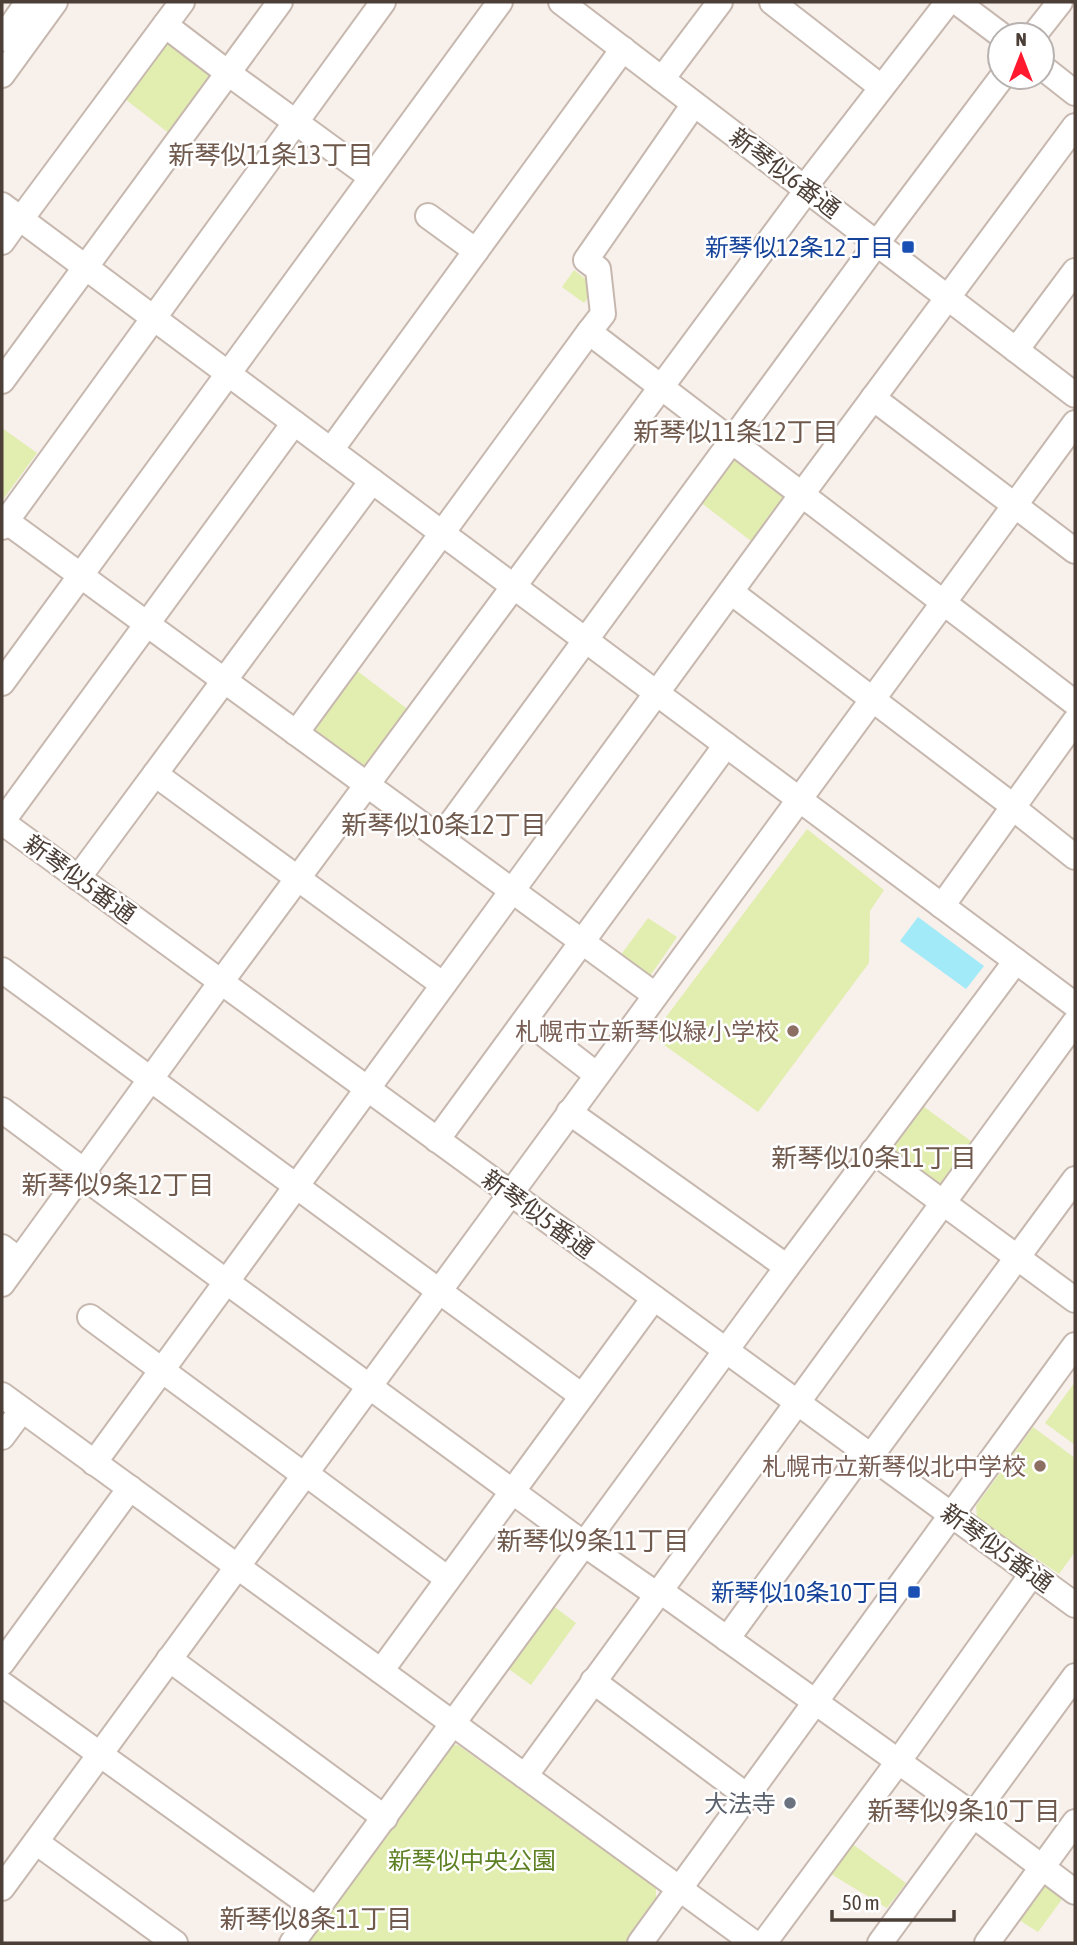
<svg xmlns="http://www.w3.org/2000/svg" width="1077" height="1945" font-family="'Asap Condensed','Noto Sans JP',sans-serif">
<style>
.green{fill:#e2eeb0}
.water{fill:#a3eaf8}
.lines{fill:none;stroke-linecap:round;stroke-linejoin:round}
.minor-casing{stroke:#c7b8af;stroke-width:28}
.minor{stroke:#fff;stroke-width:24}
.transit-dot{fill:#1a4fb4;stroke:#fff;stroke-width:2.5}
.education-dot{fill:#8d6e63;stroke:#fff;stroke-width:2.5}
.worship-dot{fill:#6b7280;stroke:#fff;stroke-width:2.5}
.labels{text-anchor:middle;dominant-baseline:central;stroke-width:5;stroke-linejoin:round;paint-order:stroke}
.street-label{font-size:24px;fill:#4c3f37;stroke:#fff}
.transit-label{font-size:24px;fill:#164399;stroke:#fff;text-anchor:end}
.education-label{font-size:24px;fill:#785e54;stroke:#fff;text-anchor:end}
.worship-label{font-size:24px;fill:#5b616d;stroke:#fff;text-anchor:end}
.park-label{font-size:24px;fill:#5d8022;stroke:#fff}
.neighbourhood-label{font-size:26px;fill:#705a4d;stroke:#fff}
</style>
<rect width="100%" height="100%" fill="#f7f0eb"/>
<g class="green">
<path d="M164 43H171L210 72V80L170 134 125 99Z"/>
<path d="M574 270 588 281 590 295 584 303 562 287Z"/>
<path d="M2 428 37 453 2 501Z"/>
<path d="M731 458H740L784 491V503L755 544 700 502Z"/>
<path d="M356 670 410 711 370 768H362L314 734V725Z"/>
<path d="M807 829 884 890 870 911 869 963 758 1112 660 1042 657 1029Z"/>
<path d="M648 918 677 937 650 976 620 956Z"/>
<path d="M920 1104 975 1144 944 1187H937L890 1156V1147Z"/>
<path d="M1075 1382V1445L1045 1423Z"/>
<path d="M1033 1427 1075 1458V1552L1059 1574 977 1518 976 1506Z"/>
<path d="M548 1602 576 1623 531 1685 503 1665Z"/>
<path d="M452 1745H458L656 1888V1900L625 1943H307Z"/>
<path d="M847 1840 906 1883 887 1908 826 1871Z"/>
<path d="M1039 1882 1063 1898 1038 1932 1013 1916Z"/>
</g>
<path class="water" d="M918 917 984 966 966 989 900 941Z"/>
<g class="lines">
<g class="minor-casing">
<g id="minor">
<path d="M561 2 1075 395"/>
<path d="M772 2 881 87"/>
<path d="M957 2 1001 35"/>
<path d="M165 25 228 73 371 177"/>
<path d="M1034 35 1060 2"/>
<path d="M2 39 28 2"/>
<path d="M1042 67 1075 93"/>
<path d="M2 75 55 2"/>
<path d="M662 79 720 2"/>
<path d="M804 188 948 2"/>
<path d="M2 205 1075 1005"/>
<path d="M428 216 476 251"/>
<path d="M21 219 182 2"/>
<path d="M2 242 19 218"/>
<path d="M589 332 603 314 598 269 586 260 694 104"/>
<path d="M1016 350 1075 271"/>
<path d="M2 381 280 2"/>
<path d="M873 398 1075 551"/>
<path d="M331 450 623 49"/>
<path d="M2 518 655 995"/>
<path d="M2 527 383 2"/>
<path d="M731 592 1013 806"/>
<path d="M2 683 500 2"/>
<path d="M296 733 589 332 1075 703"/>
<path d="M155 774 442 984"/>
<path d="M1012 807 1075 857"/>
<path d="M2 822 1075 1605"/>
<path d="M2 822 294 423"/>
<path d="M441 837 877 243 1002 77"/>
<path d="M78 878 372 481"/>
<path d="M942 906 1075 721"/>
<path d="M2 970 582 1396"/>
<path d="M526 1020 597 1075"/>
<path d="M2 1110 84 1171"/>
<path d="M569 1112 787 1267"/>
<path d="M437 1140 726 745"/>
<path d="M873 1151 1075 1300"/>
<path d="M81 1175 584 1544 656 1594"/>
<path d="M2 1247 19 1260"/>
<path d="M2 1284 221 982 807 190"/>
<path d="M90 1317 304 1475"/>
<path d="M2 1395 754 1943"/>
<path d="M2 1437 22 1410"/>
<path d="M871 1456 1075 1179"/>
<path d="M94 1463 802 494 1075 126"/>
<path d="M305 1473 448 1579"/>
<path d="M659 1590 973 1815 1075 1892"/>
<path d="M727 1639 864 1451"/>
<path d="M169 1659 385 1818"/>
<path d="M2 1663 130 1488"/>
<path d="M381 1671 654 1298"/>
<path d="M593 1681 747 1796"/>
<path d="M2 1684 317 1910"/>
<path d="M525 1776 1075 1022"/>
<path d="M36 1842 175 1943"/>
<path d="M2 1888 1075 423"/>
<path d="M292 1943 787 1267 1016 961"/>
<path d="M640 1943 1075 1345"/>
<path d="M764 1943 898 1762 1032 1574"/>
<path d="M880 1943 1075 1676"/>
<path d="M987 1943 1075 1822"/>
</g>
</g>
<use href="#minor" class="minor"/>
</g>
<g class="transit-dot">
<rect x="901" y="240" width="14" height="14" rx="3.5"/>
<rect x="907" y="1585" width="14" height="14" rx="3.5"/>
</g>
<g class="education-dot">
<circle cx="793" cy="1031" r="7"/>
<circle cx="1040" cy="1466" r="7"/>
</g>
<circle class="worship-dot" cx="790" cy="1803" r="7"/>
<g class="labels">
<g class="street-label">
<text transform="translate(785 173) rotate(37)">新琴似6番通</text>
<text transform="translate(80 879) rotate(36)">新琴似5番通</text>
<text transform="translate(538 1214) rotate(36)">新琴似5番通</text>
<text transform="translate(997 1548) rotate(36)">新琴似5番通</text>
</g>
<g class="transit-label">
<text x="894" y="247">新琴似12条12丁目</text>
<text x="900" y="1592">新琴似10条10丁目</text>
</g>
<g class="education-label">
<text x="779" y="1031">札幌市立新琴似緑小学校</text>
<text x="1026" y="1466">札幌市立新琴似北中学校</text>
</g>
<g class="worship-label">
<text x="776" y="1803">大法寺</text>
</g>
<g class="park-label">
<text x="472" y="1860">新琴似中央公園</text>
</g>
<g class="neighbourhood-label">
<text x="271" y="155">新琴似11条13丁目</text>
<text x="736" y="432">新琴似11条12丁目</text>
<text x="444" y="825">新琴似10条12丁目</text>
<text x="874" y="1158">新琴似10条11丁目</text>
<text x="118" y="1185">新琴似9条12丁目</text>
<text x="593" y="1541">新琴似9条11丁目</text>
<text x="964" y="1811">新琴似9条10丁目</text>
<text x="316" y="1919">新琴似8条11丁目</text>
</g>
</g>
<rect width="1077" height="1945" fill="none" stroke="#4c3f37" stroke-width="7"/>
<g transform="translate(1021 56)"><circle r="33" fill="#ffffff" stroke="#b7b2af" stroke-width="2"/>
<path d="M0-5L12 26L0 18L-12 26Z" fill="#ff1a30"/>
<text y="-10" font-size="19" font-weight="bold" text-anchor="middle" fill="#4c3f37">N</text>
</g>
<path d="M832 1910v10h122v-10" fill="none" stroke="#4c3f37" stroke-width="3.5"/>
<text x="842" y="1910" font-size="21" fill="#4c3f37" stroke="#ffffff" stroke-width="5" paint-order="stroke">50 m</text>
</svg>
